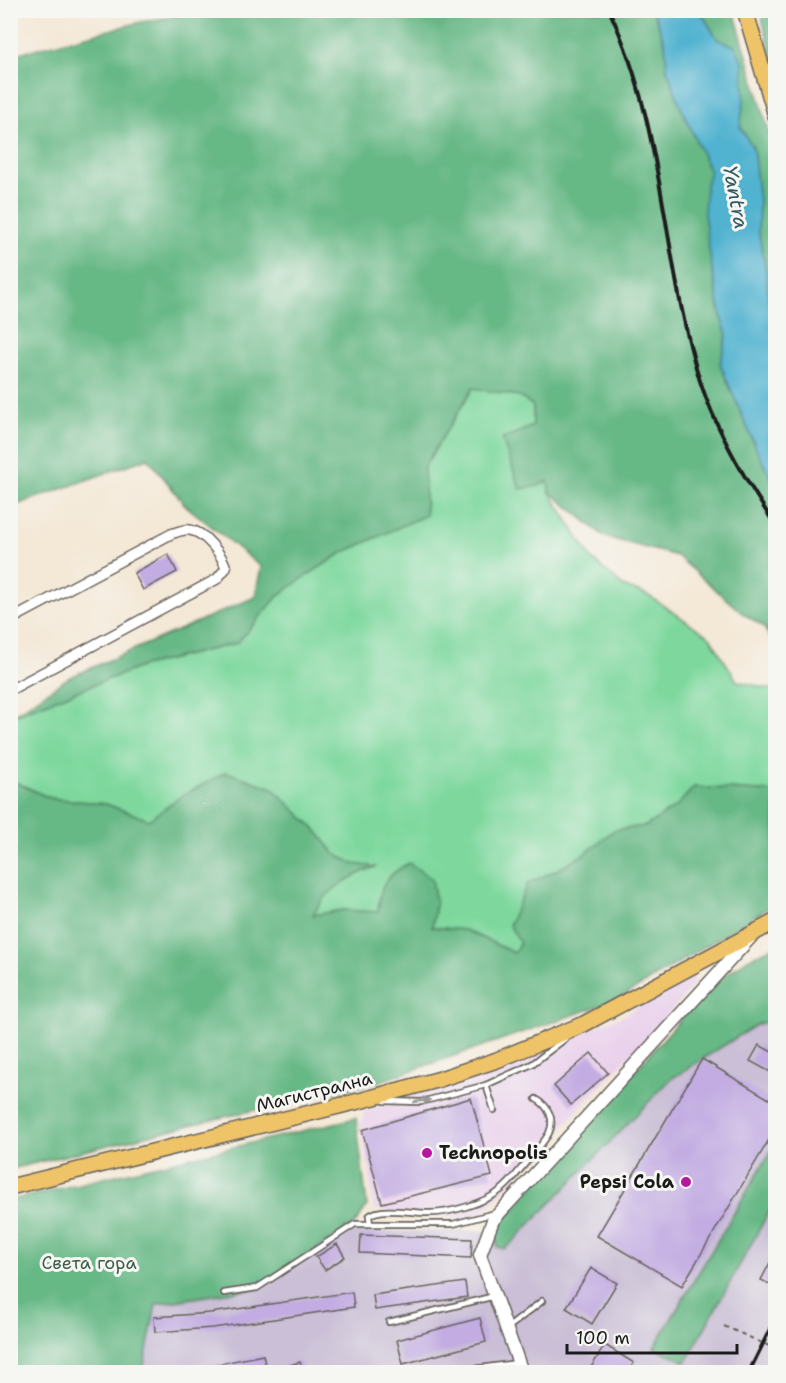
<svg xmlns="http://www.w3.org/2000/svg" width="786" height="1383" font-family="'Shantell Sans',sans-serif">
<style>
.built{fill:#ead1ec}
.industrial{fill:#cabfd6}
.green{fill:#7ed89e;stroke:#4d7a5d;stroke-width:1.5}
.forest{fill:#66b885;stroke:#416a50;stroke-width:1.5}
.water{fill:#51b3d0;stroke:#366876;stroke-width:1.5}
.building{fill:#c2ace2}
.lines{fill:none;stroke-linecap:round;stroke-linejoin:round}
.service-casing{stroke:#68635d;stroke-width:8}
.minor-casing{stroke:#68635d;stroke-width:12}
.tertiary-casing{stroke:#68635d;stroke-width:15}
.primary-casing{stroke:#68635d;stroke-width:18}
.path{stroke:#68635d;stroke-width:2;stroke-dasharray:4.5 4.5;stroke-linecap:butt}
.service{stroke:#fff;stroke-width:4.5}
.minor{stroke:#fff;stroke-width:9}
.tertiary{stroke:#fff;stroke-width:12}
.primary{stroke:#efc469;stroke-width:15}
.rail{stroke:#1c1c1c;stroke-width:4}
.oneway{fill:#999}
.poi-dot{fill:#b5179e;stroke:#f6f6f2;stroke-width:2}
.labels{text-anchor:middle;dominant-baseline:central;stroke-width:6;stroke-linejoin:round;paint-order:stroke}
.street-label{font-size:18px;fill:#1c1c1c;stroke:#f6f6f2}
.poi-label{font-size:18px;font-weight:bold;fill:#1c1c1c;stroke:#f6f6f2;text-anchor:start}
.park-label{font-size:18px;fill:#3e5e4a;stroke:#f6f6f2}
.water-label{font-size:20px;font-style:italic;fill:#315864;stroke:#f6f6f2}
</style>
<rect width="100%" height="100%" fill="#f6f6f2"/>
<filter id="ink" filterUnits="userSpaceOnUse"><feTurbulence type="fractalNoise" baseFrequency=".0167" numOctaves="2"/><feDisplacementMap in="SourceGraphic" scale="12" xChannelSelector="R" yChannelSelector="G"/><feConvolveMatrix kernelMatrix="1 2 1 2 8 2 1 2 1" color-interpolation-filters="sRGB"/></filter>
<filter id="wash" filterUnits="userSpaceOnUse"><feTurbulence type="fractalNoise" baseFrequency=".008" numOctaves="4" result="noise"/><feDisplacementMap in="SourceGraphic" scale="24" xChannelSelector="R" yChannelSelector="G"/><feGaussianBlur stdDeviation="1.35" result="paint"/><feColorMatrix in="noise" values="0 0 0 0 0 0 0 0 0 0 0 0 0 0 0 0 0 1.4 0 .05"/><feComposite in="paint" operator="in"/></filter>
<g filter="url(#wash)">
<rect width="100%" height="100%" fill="#f4e8d6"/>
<path class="built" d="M692 971 695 983 680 1001 475 1221 373 1210 369 1168 360 1125 364 1112 417 1092 490 1069 625 1015Z"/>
<path class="industrial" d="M775 983V1372H144L143 1371 156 1304 224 1293 355 1224 358 1231H496L497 1247 619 1124Z"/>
<path class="green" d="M473 388 519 396 533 406V426L548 480 549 491 591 558 623 586 649 596 710 637 737 681 775 690V792L694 787 677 806 646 826 614 830 586 853 559 869 514 953 465 930 432 928 436 904 378 913 344 910 313 915 325 895 356 874 374 867 354 864 335 854 316 830 272 788 226 772 180 797 149 820 106 804 50 798 11 780V716L143 666 237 643 279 595 309 574 342 553 426 515 424 467Z"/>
<g class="forest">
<path d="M206 11H653L665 43 667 69 680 105 710 171 706 185 712 269 722 320 727 335 720 364 759 455 775 486V650L774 644 763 626 742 613 677 556 605 537 549 491 548 481 538 486 520 489 502 439 533 426V406L519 396 473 388 424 467 426 515 342 553 309 574 279 595 237 643 143 666 11 716 68 678 255 597 261 567 185 505 148 458 11 507V55L141 22Z"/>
<path d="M700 11H734L775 153V355L773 351 775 332 768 298 766 271 758 229 759 201 753 148 740 127 744 100 735 46 718 40Z"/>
<path d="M760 11H775V67Z"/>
<path d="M226 772 272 788 316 830 335 854 354 864 375 867C349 877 326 889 313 915L344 910 378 912C379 886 386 875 409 863L432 879 436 904 432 927 465 930 514 953 520 943 509 925 528 883 559 869 586 853 614 830 646 826 677 806 694 787 775 792V904L617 1000 378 1082 207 1121 11 1169 10 780 50 798 106 804 149 820 180 797Z"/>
<path d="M775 946V1019L756 1025 671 1079 512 1243 504 1249 497 1247 496 1231 507 1215 711 985 748 959Z"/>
<path d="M356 1118 367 1206 355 1224 257 1288 156 1304 143 1371 144 1372H11V1200Z"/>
<path d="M775 1144V1201L686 1362 654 1348Z"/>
</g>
<path class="water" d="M653 11H700L718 40 735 46 743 63 744 100 740 127 753 148 759 201 758 229 766 271 768 298 775 332 773 351 776 355 775 486 759 455 720 364 727 335 722 320 712 269 704 214 706 185 710 171 680 105 667 69 665 43Z"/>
<g id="blocks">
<g class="building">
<path d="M168 554 177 572 143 590 134 573Z"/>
<path d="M759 1045 776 1054V1075L750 1061Z"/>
<path d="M591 1053 608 1073 571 1105 554 1086Z"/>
<path d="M702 1059 776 1103V1128L682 1286 597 1236Z"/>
<path d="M471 1098 492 1176 382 1203 362 1130Z"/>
<path d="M361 1235 472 1239 471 1258 360 1253Z"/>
<path d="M337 1244 345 1257 325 1270 316 1257Z"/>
<path d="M776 1251V1287L761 1280Z"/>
<path d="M591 1268 617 1283 592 1324 566 1308Z"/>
<path d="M465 1282 467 1297 375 1310 373 1295Z"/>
<path d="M352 1292 354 1307 213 1328 155 1332 154 1317 210 1313Z"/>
<path d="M480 1318 486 1342 403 1364 397 1340Z"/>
<path d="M605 1345 634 1363 628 1372H588Z"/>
<path d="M263 1355 267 1372H199L198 1368Z"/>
<path d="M300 1362 303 1372H273V1370Z"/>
</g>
</g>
</g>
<g filter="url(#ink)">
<use href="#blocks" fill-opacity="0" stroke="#68635d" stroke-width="1.5"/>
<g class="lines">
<g class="service-casing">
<g id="service">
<path d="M486 1085 494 1110"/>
<path d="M384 1101 421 1102 486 1085 532 1064 565 1039"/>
<path d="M370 1224 369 1216C379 1206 413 1213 427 1213 448 1214 485 1203 501 1190 512 1182 520 1169 529 1159 535 1151 544 1143 549 1133 555 1120 549 1106 536 1099"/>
<path d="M224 1293 257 1288 355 1224H453L495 1213"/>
<path d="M389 1322 495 1296"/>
<path d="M509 1327 542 1301"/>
<path d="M452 1372 517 1363"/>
</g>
</g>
<g class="minor-casing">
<path id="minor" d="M10 620 171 534C177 532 184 529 190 530 205 532 222 555 226 568L217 579 10 690"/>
</g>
<g class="tertiary-casing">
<path id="tertiary" d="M522 1372 480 1255 493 1220 750 938"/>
</g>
<g class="primary-casing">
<g id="primary">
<path d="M745 10 776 116"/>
<path d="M10 1187 363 1100 437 1080 497 1060 584 1024 776 921"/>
</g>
</g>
<path class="path" d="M724 1326 776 1349"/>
<use href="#service" class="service"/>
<use href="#minor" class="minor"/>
<use href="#tertiary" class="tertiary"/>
<use href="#primary" class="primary"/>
<g class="rail">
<path d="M609 10C665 126 662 260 700 381 716 430 747 483 776 526"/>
<path d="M749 1372 776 1317"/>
<path d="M771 1372 776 1364"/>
</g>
</g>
<defs><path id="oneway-solid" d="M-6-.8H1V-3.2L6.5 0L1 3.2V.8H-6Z" transform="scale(1.5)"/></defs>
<use class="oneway" href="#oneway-solid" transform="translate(422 1101) rotate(-7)"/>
</g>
<g class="poi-dot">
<circle cx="427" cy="1153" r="6"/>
<circle cx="686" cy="1182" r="6"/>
</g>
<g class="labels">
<g class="street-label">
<text transform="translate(314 1092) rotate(-14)">Магистрална</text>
</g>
<g class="poi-label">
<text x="439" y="1153">Technopolis</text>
<text x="674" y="1182" text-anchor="end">Pepsi Cola</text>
</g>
<g class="park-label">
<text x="89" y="1263">Света гора</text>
</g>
<g class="water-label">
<text transform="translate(736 197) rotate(79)">Yantra</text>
</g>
</g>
<rect width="786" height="1383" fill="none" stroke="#f6f6f2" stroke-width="36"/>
<path d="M567 1344v9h170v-9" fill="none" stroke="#1c1c1c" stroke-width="3"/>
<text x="576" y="1344" font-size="18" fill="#1c1c1c" stroke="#f6f6f2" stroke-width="4.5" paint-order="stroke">100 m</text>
</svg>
